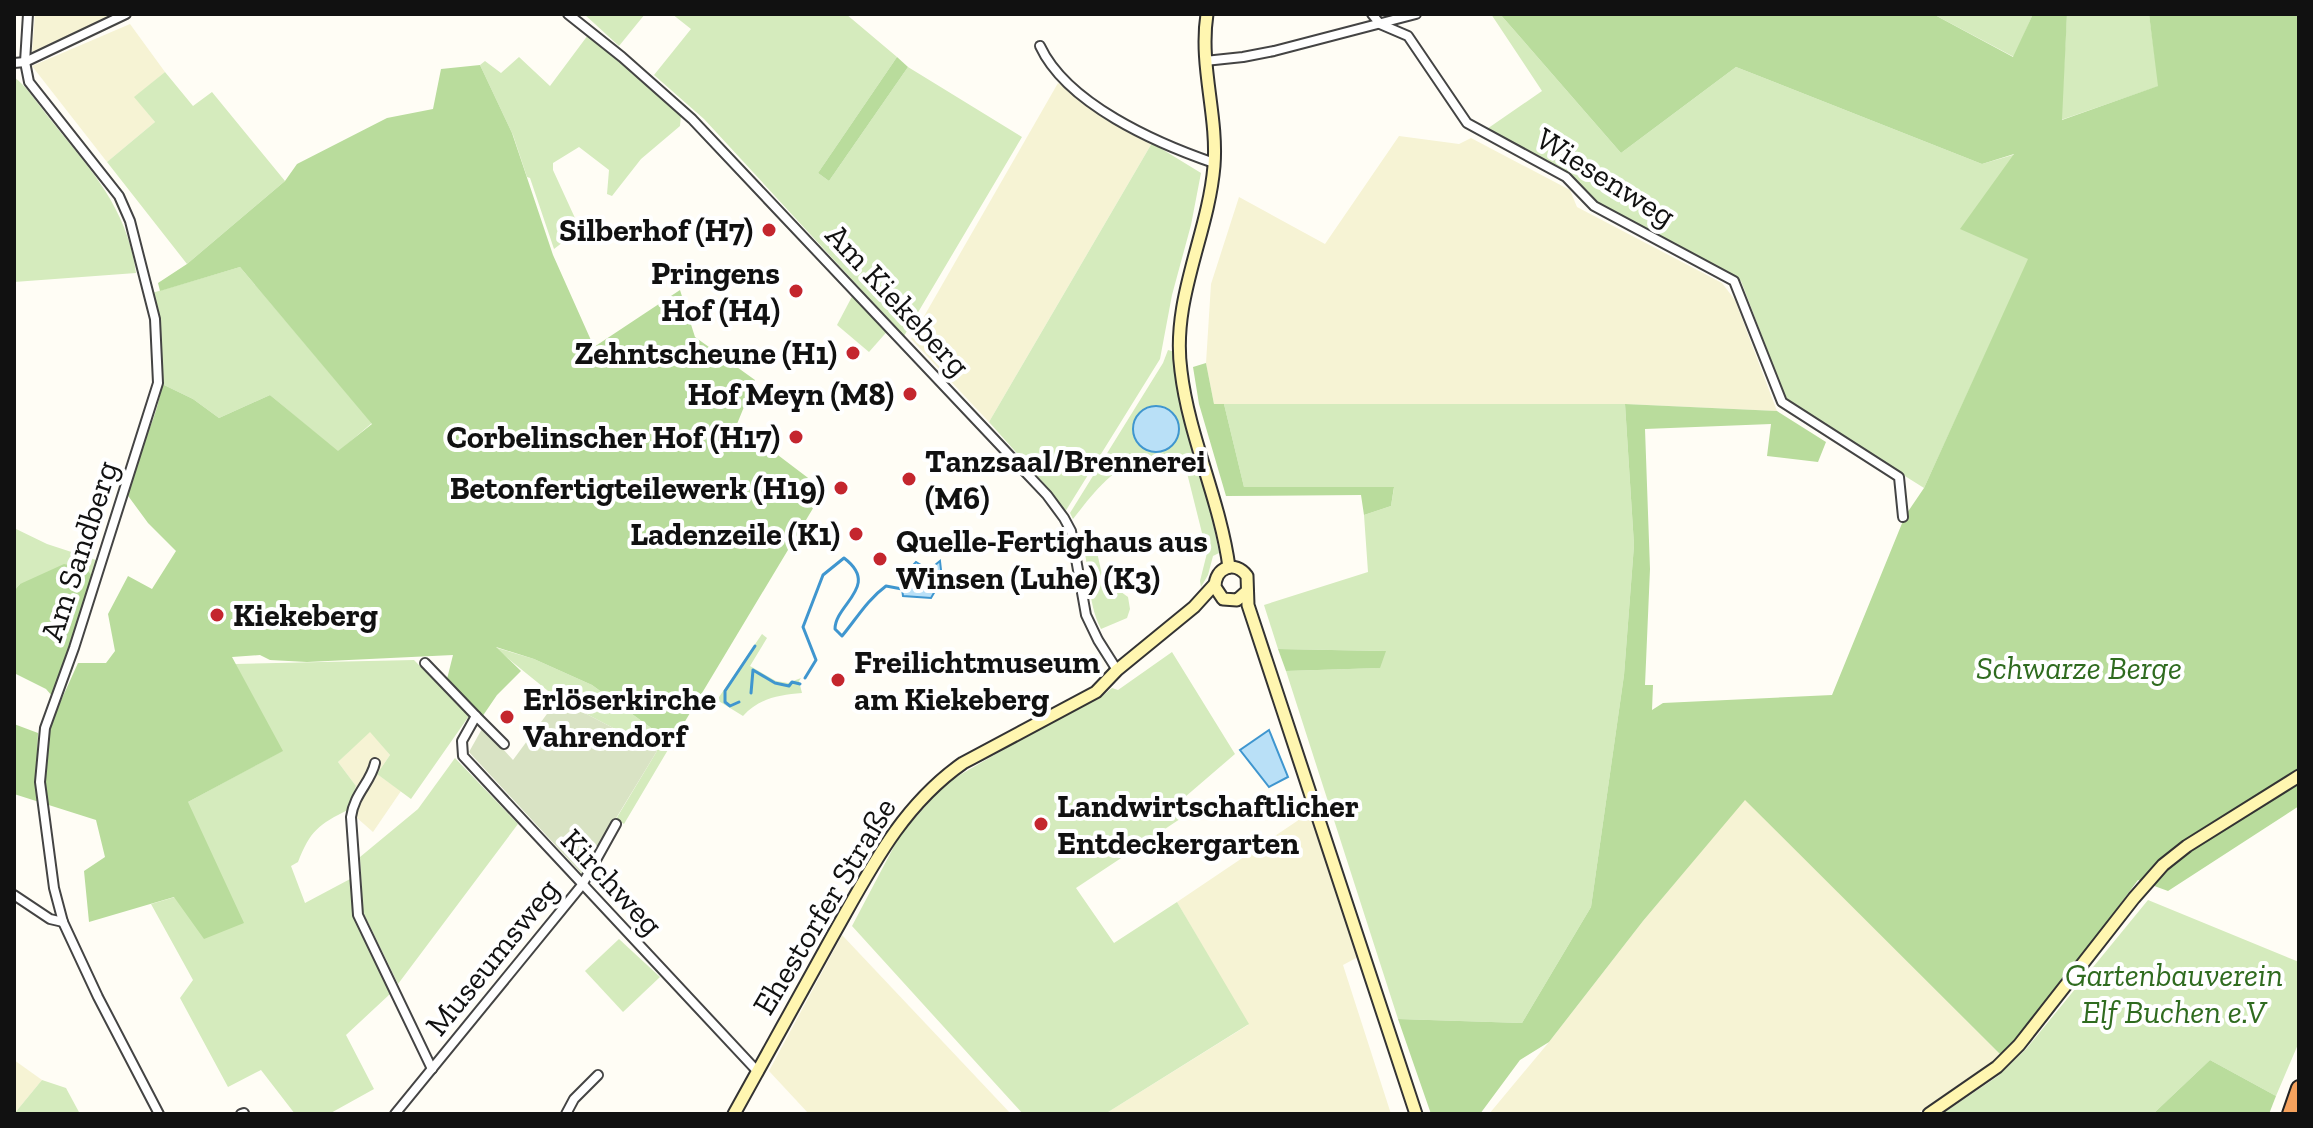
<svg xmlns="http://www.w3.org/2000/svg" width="2313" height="1128" font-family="'Zilla Slab',serif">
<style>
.farmland{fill:#f6f3d4}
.green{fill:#d5ebbd}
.forest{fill:#b9dc9c}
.cemetery{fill:#d9e3c4}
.water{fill:#b9e0f7;stroke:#3f96cf;stroke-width:2}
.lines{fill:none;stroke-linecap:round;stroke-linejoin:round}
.stream{stroke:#3f96cf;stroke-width:3}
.street-casing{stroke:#444;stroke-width:12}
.secondary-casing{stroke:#333;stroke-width:15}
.highway-casing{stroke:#222;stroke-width:18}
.street{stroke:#fff;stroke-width:8}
.secondary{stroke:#fff6b0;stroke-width:11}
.highway{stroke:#f5a25d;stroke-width:14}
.poi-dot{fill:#c4262e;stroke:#fff;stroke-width:3}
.labels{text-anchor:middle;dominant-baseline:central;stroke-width:8;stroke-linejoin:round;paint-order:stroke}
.street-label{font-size:32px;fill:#111;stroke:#fff}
.poi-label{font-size:32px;font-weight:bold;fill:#111;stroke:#fff;text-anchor:end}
.park-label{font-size:32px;font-style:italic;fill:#2f6b1f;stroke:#fff}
</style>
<rect width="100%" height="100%" fill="#fffdf5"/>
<g class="farmland">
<path d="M35 14H114L32 52Z"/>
<path d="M130 24 165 72 135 97 155 122 107 162 32 66Z"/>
<path d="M1058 83 1152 143 989 422 911 339Z"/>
<path d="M1399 136 1459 144 1471 138 1570 190 1577 207 1722 283 1735 300 1777 411 1625 404H1214L1206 363 1211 284 1239 197 1325 244Z"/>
<path d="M370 731 390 755 377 774 401 791 373 832 348 810 356 786 338 762Z"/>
<path d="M1745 799 2005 1059 1916 1114H1489L1549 1042 1643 921Z"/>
<path d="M1309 813 1358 957 1343 965 1391 1114H1105L1248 1025 1177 902Z"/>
<path d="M842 935 1011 1114H809L769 1071Z"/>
<path d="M14 1060 42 1080 14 1114Z"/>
</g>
<g class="green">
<path d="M584 14H645L619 46Z"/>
<path d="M672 14H846L897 57 818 173 829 181 908 67 1022 137 904 336 704 119 654 75 691 29Z"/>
<path d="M1491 14H1500L1621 153 1736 67 1982 164 2016 154 2029 259 1924 488 1787 402 1741 281 1599 206 1571 178 1484 131 1542 91Z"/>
<path d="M1933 14H2033L2014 57Z"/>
<path d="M2067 14H2149L2159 86 2061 120Z"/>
<path d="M588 35 681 115 680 126 641 159 612 196 607 194 609 170 579 147 553 163V170L580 229 554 249 530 178 527 177 513 135 480 65 485 61 501 73 519 57 550 86Z"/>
<path d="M165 72 193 106 212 92 285 181 187 264 107 162 155 122 134 97Z"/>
<path d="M14 77C28 87 39 106 50 119 90 169 127 207 136 273L14 282Z"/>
<path d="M1152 143 1201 173 1191 225 1172 295 1160 359 1065 512 1046 486 989 422Z"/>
<path d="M240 267 372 423 338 452 270 395 219 418 193 399 162 384 161 329 152 293Z"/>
<path d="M856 289 891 327 869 352 837 325Z"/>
<path d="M1168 350 1175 352C1183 420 1207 485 1219 553L1213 556 1208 575 1201 587 1200 581 1207 553 1186 469C1175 466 1161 458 1150 459 1115 462 1093 494 1073 519L1070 513 1163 363Z"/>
<path d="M1224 404H1625L1634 545 1624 675 1591 907 1522 1023 1398 1019 1286 671 1379 668 1385 651 1278 649 1264 605 1368 572 1364 515 1391 506 1394 488 1244 487Z"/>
<path d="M14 528 47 544 99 561 94 578 20 584 14 591Z"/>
<path d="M1081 538 1094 539 1103 579 1128 597 1130 609 1127 618 1101 629C1086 600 1091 568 1081 538Z"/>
<path d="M762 634 767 638 750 666 776 681 788 683 801 678 799 681 802 693C779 695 759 698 743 716L717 700Z"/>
<path d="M494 647 534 659 592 685 672 743 624 824 616 819 657 751 558 699Z"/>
<path d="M1172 652 1235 754 1185 797 1189 813 1076 888 1114 943 1177 902 1249 1024 1105 1114H1023L852 926 900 835 946 783 1096 696 1101 697 1112 688 1118 690Z"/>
<path d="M414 660 469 716 411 799 377 774 390 755 370 732 338 762 356 786 348 810C319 824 310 831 298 862L291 866 305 903 352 878 354 916 390 994 346 1035 374 1089 329 1114H295L261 1070 228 1087 180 998 193 980 151 904 175 897 188 802 282 751 235 664Z"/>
<path d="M455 758 518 824 398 984 363 912 360 857 418 809Z"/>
<path d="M2148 900 2299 962V1042L2276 1096 2210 1060 2153 1114H1942L1998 1076 2026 1049Z"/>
<path d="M619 939 660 977 623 1012 585 971Z"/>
<path d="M42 1080 66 1088 80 1114H14Z"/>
</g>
<g class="forest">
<path d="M1500 14H1933L2013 57 2033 14H2067L2062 120 2158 86 2149 14H2299V806L2168 891 2138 880 2005 1059 1745 800 1643 921 1549 1042 1520 1060 1480 1114H1431L1398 1019 1522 1023 1591 907 1624 675 1634 545 1625 404 1777 411 1826 442 1818 462 1767 456 1771 424 1645 429 1650 569 1645 685H1653L1652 710 1663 703 1832 695 1905 516 1924 488 2028 259 1960 229 2014 154 1982 164 1736 67 1621 153Z"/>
<path d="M897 57 908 67 829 181 818 173Z"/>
<path d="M480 65 512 133 553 255 594 347 680 290 695 337 755 380 737 424 824 490 672 743 592 685 534 659 496 647 521 671 497 695 482 717 446 683 453 655 307 662 270 660 260 655 232 657 283 751 188 802 244 923 204 939 174 897 89 922 84 871 105 857 96 820 14 794V724L38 733 36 788 45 791 49 727 78 663H106L115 651 108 614 128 576 152 589 176 551 148 523 126 493C135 456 157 422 162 384L193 399 219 418 270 395 338 451 372 424 240 267 160 291 158 283 187 264 285 181 297 164 387 118 433 109 441 69Z"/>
<path d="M1206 363 1214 404H1224L1244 487H1394L1391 506 1364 515 1361 495 1226 496 1199 404 1193 367Z"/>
<path d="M64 564 86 569 94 578 53 697 46 689 16 674 14 679V591L20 584Z"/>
<path d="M1278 649 1384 651H1386L1380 668 1286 671Z"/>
<path d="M2210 1060 2276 1096 2269 1114H2153Z"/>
</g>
<path class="cemetery" d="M558 699 657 751 582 874 469 752 483 727 513 760Z"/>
<g class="water">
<circle cx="1156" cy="429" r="23"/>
<path d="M940 561 942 579 931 598 903 596C900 582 906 572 916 562L929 570Z"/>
<path d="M1269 730 1288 777 1269 787 1240 750Z"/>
</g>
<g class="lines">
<g class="stream">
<path d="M805 678 816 660 803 627 823 575 844 558C881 586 835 604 835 629L842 636C857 618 867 600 886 586L902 589"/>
<path d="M751 693 753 670 775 683 789 686 792 682 800 684"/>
<path d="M739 702 730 706 725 702V691L755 646"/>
</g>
<g class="street-casing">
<g id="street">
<path d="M28 14 25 62 29 82 119 196 130 221 155 319 158 383 74 648 45 728 40 782 54 888 63 922 98 997 159 1114"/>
<path d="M568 14 622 57 692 119 1047 495 1064 518 1071 531 1086 615 1098 640 1117 670"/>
<path d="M1372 14 1380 24 1408 36 1467 123 1566 177 1594 206 1734 281 1782 402 1899 477 1903 517"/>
<path d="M1040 46C1067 104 1156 143 1214 163"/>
<path d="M1205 61 1243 57 1274 51 1416 14"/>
<path d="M14 63 25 62 126 14"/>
<path d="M425 663 476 716 462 741 463 756 758 1072"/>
<path d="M476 716 504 744"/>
<path d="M375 763C371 782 354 794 351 817L358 915 432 1069"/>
<path d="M14 895 50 919 63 922"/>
<path d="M241 1114 244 1113"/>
<path d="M395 1114 582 885 616 824"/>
<path d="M566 1114 574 1099 598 1075"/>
</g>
</g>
<g class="secondary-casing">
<g id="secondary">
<path d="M1207 14C1199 66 1218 115 1214 166 1208 236 1171 299 1181 371 1189 438 1220 500 1229 567"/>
<path d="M1247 591 1237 600 1223 599 1215 587C1215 567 1235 560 1247 576L1248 605 1416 1114"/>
<path d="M734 1114C767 1055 799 996 832 937 869 872 900 807 963 763L1096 692 1117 670 1194 607 1214 585"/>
<path d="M1929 1114 1997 1067 2019 1045 2134 898 2163 865 2187 846 2299 776"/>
</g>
</g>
<g class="highway-casing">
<path id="highway" d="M2290 1114 2299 1088"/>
</g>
<use href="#street" class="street"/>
<use href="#secondary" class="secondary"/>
<use href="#highway" class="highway"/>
</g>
<g class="poi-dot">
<circle cx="769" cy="230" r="8"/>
<circle cx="796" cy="291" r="8"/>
<circle cx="853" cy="353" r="8"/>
<circle cx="910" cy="394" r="8"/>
<circle cx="796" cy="437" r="8"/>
<circle cx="909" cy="479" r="8"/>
<circle cx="841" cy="488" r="8"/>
<circle cx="856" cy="534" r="8"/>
<circle cx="880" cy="559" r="8"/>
<circle cx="217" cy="615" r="8"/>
<circle cx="838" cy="680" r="8"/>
<circle cx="507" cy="717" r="8"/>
<circle cx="1041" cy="824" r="8"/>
</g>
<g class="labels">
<g class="street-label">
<text transform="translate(1606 177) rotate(32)">Wiesenweg</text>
<text transform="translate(898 300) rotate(47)">Am Kiekeberg</text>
<text transform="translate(79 551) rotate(-72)">Am Sandberg</text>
<text transform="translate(612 882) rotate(47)">Kirchweg</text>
<text transform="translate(824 906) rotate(-59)">Ehestorfer Straße</text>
<text transform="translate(492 957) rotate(-51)">Museumsweg</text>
</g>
<g class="poi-label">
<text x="753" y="230">Silberhof (H7)</text>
<text x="780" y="273">Pringens<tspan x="780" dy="37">Hof (H4)</tspan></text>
<text x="837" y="353">Zehntscheune (H1)</text>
<text x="894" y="394">Hof Meyn (M8)</text>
<text x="780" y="437">Corbelinscher Hof (H17)</text>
<text x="925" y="461" text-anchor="start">Tanzsaal/Brennerei<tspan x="925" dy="37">(M6)</tspan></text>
<text x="825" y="488">Betonfertigteilewerk (H19)</text>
<text x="840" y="534">Ladenzeile (K1)</text>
<text x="896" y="541" text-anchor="start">Quelle-Fertighaus aus<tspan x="896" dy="37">Winsen (Luhe) (K3)</tspan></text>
<text x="233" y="615" text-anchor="start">Kiekeberg</text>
<text x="854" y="662" text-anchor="start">Freilichtmuseum<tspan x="854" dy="37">am Kiekeberg</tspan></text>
<text x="523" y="699" text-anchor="start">Erlöserkirche<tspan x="523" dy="37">Vahrendorf</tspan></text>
<text x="1057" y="806" text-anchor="start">Landwirtschaftlicher<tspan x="1057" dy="37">Entdeckergarten</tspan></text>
</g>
<g class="park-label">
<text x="2079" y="668">Schwarze Berge</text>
<text x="2174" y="975">Gartenbauverein<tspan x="2174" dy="37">Elf Buchen e.V</tspan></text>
</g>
</g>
<rect width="2313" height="1128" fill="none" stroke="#111111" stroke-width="32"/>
</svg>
